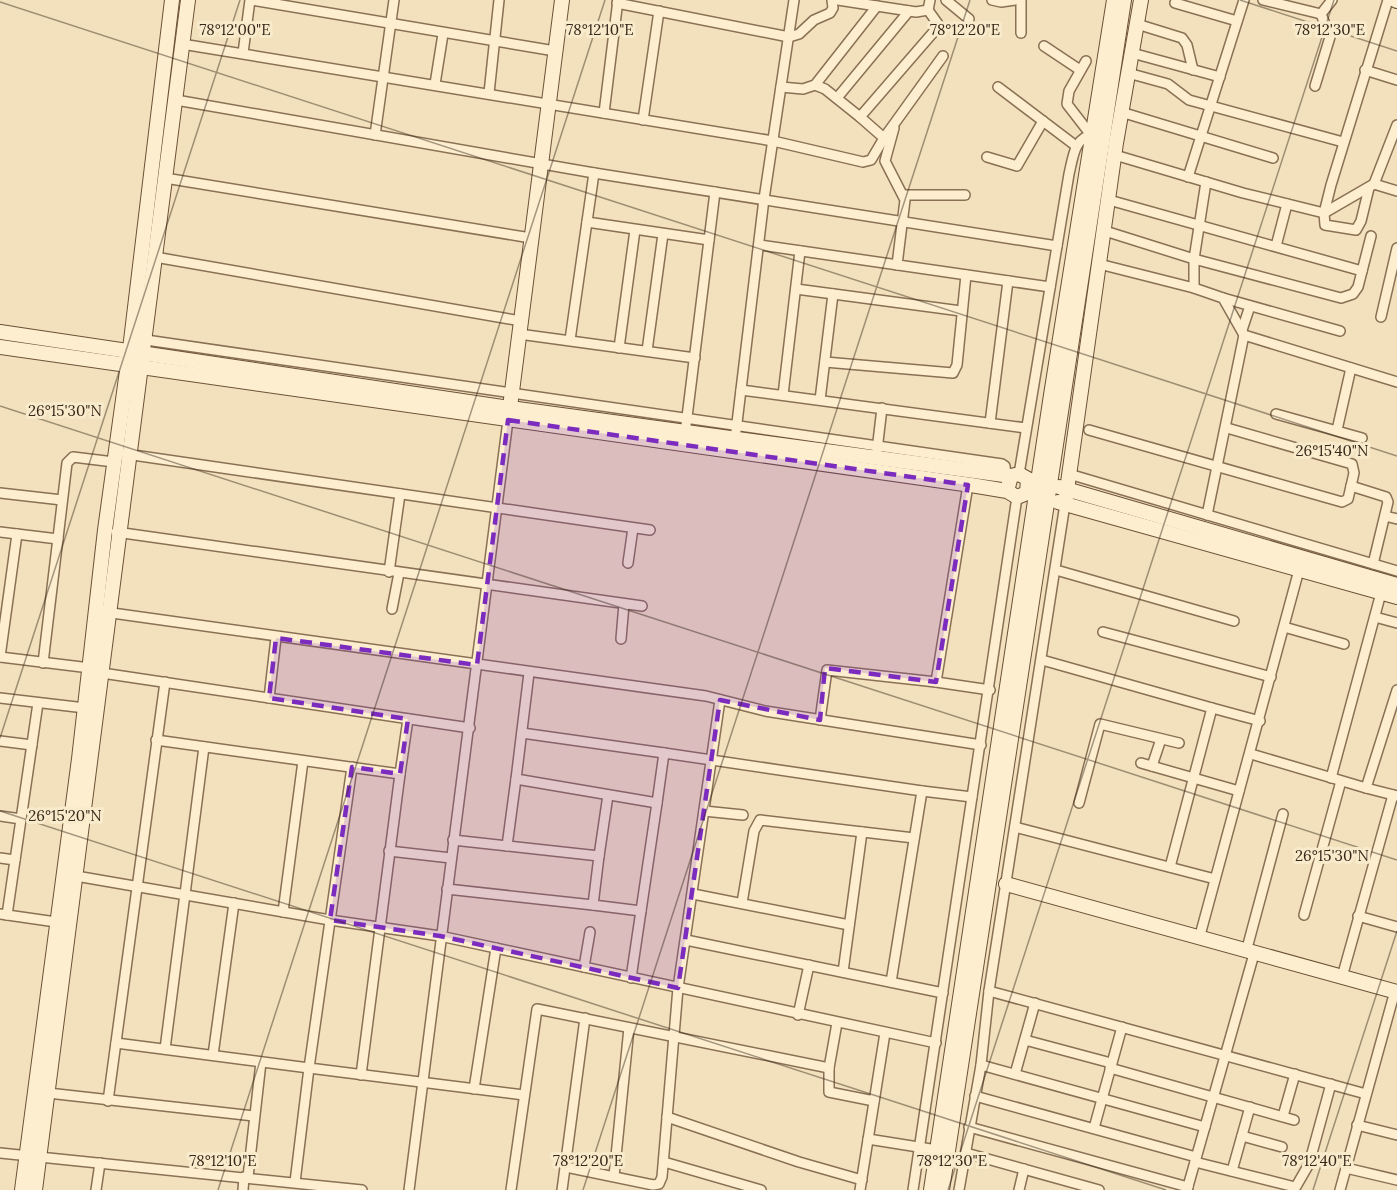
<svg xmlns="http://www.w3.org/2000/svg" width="1397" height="1190" font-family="Lora,serif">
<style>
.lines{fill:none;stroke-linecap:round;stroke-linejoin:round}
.street-casing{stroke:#8a7054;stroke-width:12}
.secondary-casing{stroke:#6c5137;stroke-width:16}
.street{stroke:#fceecf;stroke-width:9}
.secondary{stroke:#fceecf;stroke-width:14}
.marked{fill:#7b2cbf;fill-opacity:0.2;stroke:#7b2cbf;stroke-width:4.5;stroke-dasharray:12 8;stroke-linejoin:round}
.ticks{fill:none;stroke:#38281a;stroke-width:1.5;stroke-opacity:0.45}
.ticks-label{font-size:15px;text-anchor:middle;fill:#38281a;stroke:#f8ebcc;stroke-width:6;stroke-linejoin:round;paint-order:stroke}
</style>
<rect width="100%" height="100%" fill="#f2e1bc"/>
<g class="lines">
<g class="street-casing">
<g id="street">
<path d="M252 0 555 51"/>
<path d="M838 0 916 12 928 10 930 0"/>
<path d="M946 0 969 19"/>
<path d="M992 0 1001 2 1015 0"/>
<path d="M1263 0 1321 14 1332 0"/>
<path d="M617 3 789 37 799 34 814 20 830 13 833 8 832 0"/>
<path d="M1175 3 1237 21"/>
<path d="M1137 24 1182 38 1187 45 1193 70"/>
<path d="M1021 33V0"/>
<path d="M182 44 773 141 863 162 871 160 884 138 943 56"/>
<path d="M1044 46 1080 70"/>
<path d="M243 53 250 0"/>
<path d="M1132 53 1220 77"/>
<path d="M1086 61 1069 91 1067 104 1091 135"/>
<path d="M1365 70 1397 80"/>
<path d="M1128 73 1168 84 1189 100 1343 142"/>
<path d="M435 84 443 34"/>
<path d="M815 85 825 89 860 117 937 28 938 24 928 10"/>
<path d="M1315 86 1330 37 1321 14"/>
<path d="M781 87 803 89 815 85 877 6"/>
<path d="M998 87 1076 146"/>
<path d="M489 93 499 0"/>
<path d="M837 98 909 11"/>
<path d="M176 100 594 173 1057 246"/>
<path d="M1121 112 1273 158"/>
<path d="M604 113 618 0"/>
<path d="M860 117 884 138"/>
<path d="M643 120 659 11"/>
<path d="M894 128 885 161 905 200 897 265"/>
<path d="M375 135 394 0"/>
<path d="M1115 155 1243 193 1324 213 1374 184 1397 191"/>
<path d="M987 157 1017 166 1043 121"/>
<path d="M1188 177 1244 0"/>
<path d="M165 178 531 238"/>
<path d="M1206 182 1194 259V288L1223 298 1244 335 1397 382"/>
<path d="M1374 184 1397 125"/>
<path d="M1369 188 1361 221 1356 230 1325 225 1324 213 1331 185 1388 0"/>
<path d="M904 195H965"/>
<path d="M1109 200 1362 271"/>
<path d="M587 222 709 240"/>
<path d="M1105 231 1194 259 1341 298 1353 294 1358 287 1371 236"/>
<path d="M760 245 1050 287"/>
<path d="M1276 246 1287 204"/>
<path d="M155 257 521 321"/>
<path d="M1099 264 1194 288"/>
<path d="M796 289 961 311"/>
<path d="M1223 298 1340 331"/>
<path d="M1381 317 1397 248"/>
<path d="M1242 330 1250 306"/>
<path d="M519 334 695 358"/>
<path d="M146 340 1002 464 1005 466 1006 475"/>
<path d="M570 340 594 173"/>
<path d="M619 348 635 230"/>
<path d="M647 351 663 234"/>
<path d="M825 362 953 373 957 365 966 275"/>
<path d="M741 390 1026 428"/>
<path d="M783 395 800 251"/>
<path d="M820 400 833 294"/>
<path d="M1276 414 1362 438"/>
<path d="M990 423 1008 281"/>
<path d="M686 425 715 192"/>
<path d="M1089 430 1342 502 1348 499 1354 473 1352 464 1227 428"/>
<path d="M1337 430 1351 368"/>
<path d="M736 431 764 199 794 0"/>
<path d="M877 450 882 408"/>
<path d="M126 454 650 530"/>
<path d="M1019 474 1069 174C1073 158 1074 137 1093 135"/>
<path d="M1069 474 1397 571"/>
<path d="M968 485 936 682 990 690"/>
<path d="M1351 486 1386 497 1388 502 1373 564"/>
<path d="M0 493 62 500"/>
<path d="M1207 515 1244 335"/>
<path d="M1385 516 1397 519"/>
<path d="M0 532 58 539"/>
<path d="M116 532 642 606"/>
<path d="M628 563 633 528"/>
<path d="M1056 570 1234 621"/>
<path d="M389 572 400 494"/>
<path d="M392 609 399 573"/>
<path d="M105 612 706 696 765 711 981 745"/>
<path d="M1375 617 1397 623"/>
<path d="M1284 627 1344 644"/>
<path d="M1103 632 1271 677"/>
<path d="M621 639 624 604"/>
<path d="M0 657 17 534"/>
<path d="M0 657 90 668"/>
<path d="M1042 660 1212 708"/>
<path d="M43 663 67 463 73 457 114 462"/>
<path d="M102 673 470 728"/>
<path d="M529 673 516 779 657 803 664 753 922 791 891 982"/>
<path d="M0 698 85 708"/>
<path d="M269 698 276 638"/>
<path d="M820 720 827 670 936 682"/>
<path d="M522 733 664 753"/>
<path d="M156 740 400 774 408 719"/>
<path d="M0 741 32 745"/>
<path d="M1251 754 1366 788 1397 690"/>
<path d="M1141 763 1239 791"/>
<path d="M1152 766 1161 739"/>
<path d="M352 767 309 1068 524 1095"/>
<path d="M1331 778 1381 593"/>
<path d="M1366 788 1397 796"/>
<path d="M922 791 972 797"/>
<path d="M1079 803 1100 724 1179 743"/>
<path d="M704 811 743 815"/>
<path d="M0 816 21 819"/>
<path d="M1015 827 1215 879"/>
<path d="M453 840 599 856 593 905 641 911"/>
<path d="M507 846 516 779"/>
<path d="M389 851 451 858"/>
<path d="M599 856 608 795"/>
<path d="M0 858 15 860"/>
<path d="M1170 867 1212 708 1260 721"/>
<path d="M76 876 330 920 440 936 936 1043"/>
<path d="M447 889 593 905"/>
<path d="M693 894 849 925"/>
<path d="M742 903 754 831 760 820 914 838"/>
<path d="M283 912 303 761"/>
<path d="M0 914 63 923"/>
<path d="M7 915 38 703"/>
<path d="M1304 915 1341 781"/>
<path d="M1358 916 1397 927"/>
<path d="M1199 939 1299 570"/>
<path d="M686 940 943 993"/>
<path d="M1246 952 1283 814"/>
<path d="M584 967 590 932"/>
<path d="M843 972 862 832"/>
<path d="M1342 977 1393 795"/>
<path d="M631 978 657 803"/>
<path d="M989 991 1366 1094"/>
<path d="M798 1015 809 965"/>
<path d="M837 1023 829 1068V1092L874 1101"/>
<path d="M1025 1040 1111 1063"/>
<path d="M116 1043 309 1068 295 1182"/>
<path d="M165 1049 204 747"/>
<path d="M213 1055 234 903"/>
<path d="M981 1065 1205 1127"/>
<path d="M1110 1068 1294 1120"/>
<path d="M1015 1074 1035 1003"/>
<path d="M361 1075 400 774"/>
<path d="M474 1089 496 948"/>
<path d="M48 1093 254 1116"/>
<path d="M975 1096 1196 1157"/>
<path d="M108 1101 165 682"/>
<path d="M1283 1116 1295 1074"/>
<path d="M667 1117 799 1162 862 1180"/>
<path d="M1357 1125 1397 1135"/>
<path d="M969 1127 1188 1187"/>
<path d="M1094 1128 1122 1027"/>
<path d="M1242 1136 1282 1147"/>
<path d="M868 1139 937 1150"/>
<path d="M0 1153 362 1190"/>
<path d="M966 1153 1099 1190"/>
<path d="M664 1162 761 1190"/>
<path d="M1195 1162 1295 1187"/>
<path d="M566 1167 653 1185 659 1184 662 1177 678 988 720 700"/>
<path d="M1346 1168 1397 1180"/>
<path d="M1232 1171 1250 1107"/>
<path d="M614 1176 629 1028"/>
<path d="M248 1177 261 1062"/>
<path d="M96 1190 100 1163"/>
<path d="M243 1190 244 1177"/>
<path d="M409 1190 508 420"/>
<path d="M511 1190 537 1009 829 1068"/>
<path d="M562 1190 585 1018"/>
<path d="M860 1190 885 1033"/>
<path d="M913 1190 1017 497"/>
<path d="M959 1190 981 1065 989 991 1065 504"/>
<path d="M1019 1190 1024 1169"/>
<path d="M1187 1190 1254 954"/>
<path d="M1294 1190 1309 1164 1331 1084"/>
<path d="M1340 1190 1395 991"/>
</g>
</g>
<g class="secondary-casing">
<g id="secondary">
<path d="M1395 0 1397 1"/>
<path d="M0 332 510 408 1011 476"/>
<path d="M0 347 971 485 1007 491 1017 497 1027 493 1028 479 1019 474 1011 476 1007 491"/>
<path d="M509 415 562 0"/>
<path d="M1059 487 1397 585"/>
<path d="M1058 502 1397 597"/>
<path d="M1065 504 1116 143 1141 0"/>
<path d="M1006 884 1397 992"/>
<path d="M22 1190 79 759 105 530 130 349 172 0"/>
<path d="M35 1190 188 0"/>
<path d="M931 1190 1051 395 1114 0"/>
<path d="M942 1190 1124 0"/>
</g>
</g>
<use href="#street" class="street"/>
<use href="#secondary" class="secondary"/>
</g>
<path class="marked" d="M508 420 968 485 936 682 825 668 820 720 720 700 678 988 440 936 330 920 352 767 400 774 408 719 269 698 276 638 477 665Z"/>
<path class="ticks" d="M1240 0 1397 51M0 2 1397 456M0 406 1397 860M0 738 240 0M0 811 1166 1190M218 1190 605 0M583 1190 970 0M948 1190 1334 0M1313 1190 1397 931"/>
<g class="ticks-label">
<text x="235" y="35">78°12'00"E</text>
<text x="600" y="35">78°12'10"E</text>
<text x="965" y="35">78°12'20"E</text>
<text x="1330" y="35">78°12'30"E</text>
<text x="65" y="416">26°15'30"N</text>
<text x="1332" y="456">26°15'40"N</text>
<text x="65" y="821">26°15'20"N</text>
<text x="1332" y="861">26°15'30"N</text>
<text x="223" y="1166">78°12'10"E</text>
<text x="588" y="1166">78°12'20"E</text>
<text x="952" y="1166">78°12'30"E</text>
<text x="1317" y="1166">78°12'40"E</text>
</g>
</svg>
